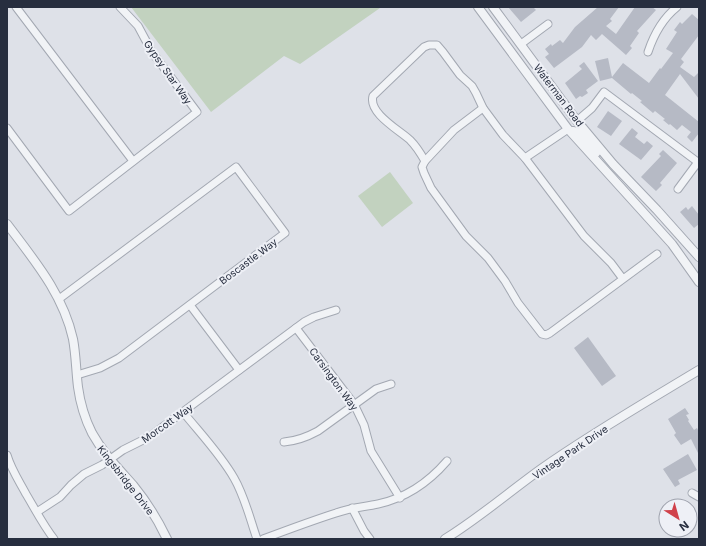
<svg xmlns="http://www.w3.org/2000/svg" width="706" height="546" font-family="Inter,sans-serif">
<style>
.green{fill:#c2d2bf}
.building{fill:#b6bac5}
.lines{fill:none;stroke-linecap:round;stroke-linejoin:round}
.minor-casing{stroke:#a3a8b2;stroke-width:9}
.tertiary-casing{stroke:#a3a8b2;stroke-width:10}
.minor{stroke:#f1f3f6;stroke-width:7}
.tertiary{stroke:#f1f3f6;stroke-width:8}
.labels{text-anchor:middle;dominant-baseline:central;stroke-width:4;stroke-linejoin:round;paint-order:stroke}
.street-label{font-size:10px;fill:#272e3f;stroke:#eef0f6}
</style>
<rect width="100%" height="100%" fill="#dee1e8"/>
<g class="green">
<path d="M131 7H379L380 8 300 64 284 56 211 112Z"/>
<path d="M390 172 413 203 382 227 358 196Z"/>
</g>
<g class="building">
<path d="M508 7H533L536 10 521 22Z"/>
<path d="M598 7H619L610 19 612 21 606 26 616 34 635 7H652L656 10 637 31 639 33 630 46 632 48 626 55 602 34 596 40 591 35 582 47 554 68 545 57 549 54 545 49 551 44 552 46 560 40 563 43 575 27Z"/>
<path d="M692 14 699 20V35L681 59 684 62 680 67 694 77 699 72V99L680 74 665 95 699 122V133L692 142 687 137 691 132 682 125 677 130 670 124 669 125 663 120 665 119 655 111 653 113 640 102 642 101 632 93 631 94 612 78 600 81 595 61 608 58 612 77 623 63 649 83 660 68 661 69 673 53 666 49 677 32 674 30 680 22 682 24Z"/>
<path d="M584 62 598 81 586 90 588 93 582 97 580 96 576 99 565 83 582 69 579 66Z"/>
<path d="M608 111 622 121 611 136 597 127Z"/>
<path d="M632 128 638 133 635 137 644 144 647 141 653 146 641 160 619 144Z"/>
<path d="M663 150 677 163 660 183 662 185 656 191 641 177 661 156 659 154Z"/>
<path d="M692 206 699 215V224L694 228 680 212 686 207 688 210Z"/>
<path d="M588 337 616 376 602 386 574 348Z"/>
<path d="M685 408 689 414 686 415 689 420 688 421 694 430 697 428 699 432V455L691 439 681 445 674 435 676 433 668 419Z"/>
<path d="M688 454 697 470 678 480 680 484 675 487 663 469Z"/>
</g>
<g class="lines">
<g class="minor-casing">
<g id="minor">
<path d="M16 7 133 161"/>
<path d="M521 44 548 24"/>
<path d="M648 52C654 34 662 19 677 7"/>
<path d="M577 121 592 108 604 92 699 163"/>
<path d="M7 128 69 211 197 112 152 52 138 26 120 7"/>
<path d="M525 158 568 129"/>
<path d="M425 161 454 130 483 108"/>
<path d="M678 189 698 162"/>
<path d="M623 279 611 263 584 236 525 158 503 135 483 108 476 93 472 86 460 75 443 52 437 45H429L424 47 373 96C368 113 399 130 410 140 416 146 421 154 425 161L422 167 424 173 431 188 466 236 488 258 505 281 518 303 542 334 546 335 550 333 657 254"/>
<path d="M59 299 236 167 285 233 119 358 100 368 77 375"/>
<path d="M190 305 239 370"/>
<path d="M296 328 354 404 364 425 371 451 400 498"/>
<path d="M183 412C200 433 221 455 234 478 245 497 250 519 257 539"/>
<path d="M284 442C297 441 307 437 318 431L376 389 391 384"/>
<path d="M7 455C11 469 19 481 26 494 35 509 43 525 54 539"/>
<path d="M692 493 699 497"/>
<path d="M352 508 364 531 370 539"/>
<path d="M37 512 60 497 71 485 84 474 102 465 123 450 149 437 304 322 314 317 336 310"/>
<path d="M263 539C287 530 311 521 336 513 350 508 364 507 378 504 406 498 428 483 447 461"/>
</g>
</g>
<g class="tertiary-casing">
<g id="tertiary">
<path d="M478 7 568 129 672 244 699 282"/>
<path d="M493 7 577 121 613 164 657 210 699 257"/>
<path d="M573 131 578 132 596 153"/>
<path d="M7 224C34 260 63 294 73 339 76 355 76 371 78 387 80 402 85 419 92 433 103 453 118 468 133 485 146 501 158 520 167 539"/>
<path d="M445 539C479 518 509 492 541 469 592 433 646 402 699 370"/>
</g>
</g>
<use href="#minor" class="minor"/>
<use href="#tertiary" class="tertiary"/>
</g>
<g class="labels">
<g class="street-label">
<text transform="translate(168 72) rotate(55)">Gypsy Star Way</text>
<text transform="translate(559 95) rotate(53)">Waterman Road</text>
<text transform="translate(248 261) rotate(-37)">Boscastle Way</text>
<text transform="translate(334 379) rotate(54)">Carsington Way</text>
<text transform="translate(167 423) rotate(-35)">Morcott Way</text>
<text transform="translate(570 452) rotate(-34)">Vintage Park Drive</text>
<text transform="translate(126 480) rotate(52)">Kingsbridge Drive</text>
</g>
</g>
<rect width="706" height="546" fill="none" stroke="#272e3f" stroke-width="16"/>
<g transform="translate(678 518) rotate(143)"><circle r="19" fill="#eef0f6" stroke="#9ea2ad"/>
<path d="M0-3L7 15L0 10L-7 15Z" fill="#d0414a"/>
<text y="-6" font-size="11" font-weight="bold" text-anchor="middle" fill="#272e3f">N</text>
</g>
</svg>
